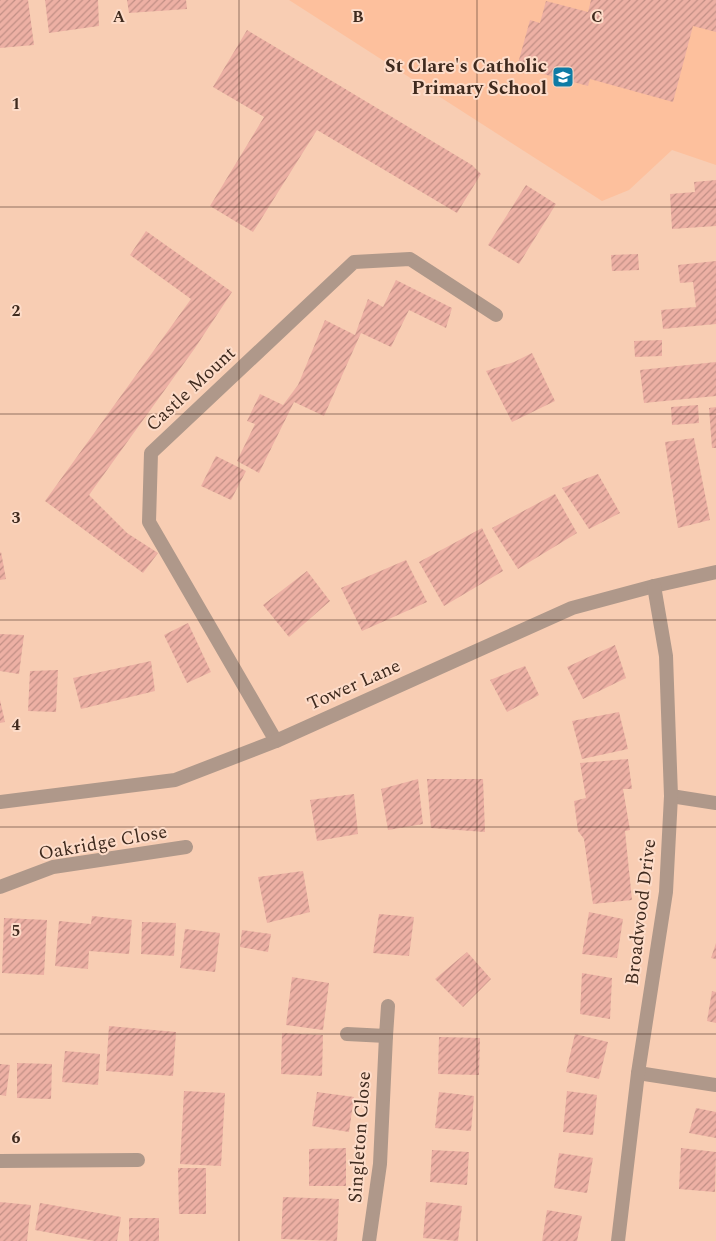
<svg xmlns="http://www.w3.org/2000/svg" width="716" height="1241" font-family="Spectral,serif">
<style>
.built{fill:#fdc09d}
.building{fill:url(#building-hatch)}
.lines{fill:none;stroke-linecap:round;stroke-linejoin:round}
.minor{stroke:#af988a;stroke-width:14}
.grid{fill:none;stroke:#3f2a1e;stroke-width:1;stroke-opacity:0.55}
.labels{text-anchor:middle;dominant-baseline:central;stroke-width:4;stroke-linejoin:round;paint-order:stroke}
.poi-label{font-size:19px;font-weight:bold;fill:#3f2a1e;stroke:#fddcc9;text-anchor:end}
.street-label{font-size:19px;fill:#3f2a1e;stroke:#fddcc9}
.grid-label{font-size:16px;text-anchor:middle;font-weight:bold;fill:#3f2a1e;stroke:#fddcc9;stroke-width:4;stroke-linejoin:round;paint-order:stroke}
</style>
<defs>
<pattern id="building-hatch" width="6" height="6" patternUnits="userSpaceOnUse" patternTransform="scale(1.25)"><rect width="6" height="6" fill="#edb0a4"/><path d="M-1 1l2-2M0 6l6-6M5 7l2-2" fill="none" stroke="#c18f85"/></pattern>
</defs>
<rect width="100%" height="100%" fill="#f8cdb3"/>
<path class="built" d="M289 0H716V165L672 150 629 190 602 201Z"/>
<g class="building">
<path d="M0 0H28L34 45 0 48Z"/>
<path d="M45 0H98L99 26 49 33Z"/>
<path d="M127 0H186L187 9 129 13Z"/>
<path d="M591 0H716V32L693 26 673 102 590 79 588 86 517 67 530 20 540 23 546 1 588 12Z"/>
<path d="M247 30 472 165 481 174 457 213 317 130 253 232 210 206 264 117 213 87Z"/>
<path d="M716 180V226L672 229 670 194 695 192 694 182Z"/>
<path d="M526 185 556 204 519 264 488 245Z"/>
<path d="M146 231 232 292 195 348 89 495 127 533 158 553 143 573 45 501 191 299 130 255Z"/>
<path d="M638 254 639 270 612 271 611 255Z"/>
<path d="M716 261V324L663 329 661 310 696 307 693 282 680 283 678 265Z"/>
<path d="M396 280 452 308 446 328 409 310 391 347 361 333 324 416 294 402 259 473 237 461 255 424 247 421 260 394 283 405 298 385 325 320 355 335 368 299 383 307Z"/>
<path d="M662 340V356L635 357 634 341Z"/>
<path d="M532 353 555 401 512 422 486 371 514 362Z"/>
<path d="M716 362V396L644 403 640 370Z"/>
<path d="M698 405 699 423 672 425 671 407Z"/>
<path d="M716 407V448H712L709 408Z"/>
<path d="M694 438 710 520 678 528 665 442Z"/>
<path d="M216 456 246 471 231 500 201 486Z"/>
<path d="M598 474 620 513 589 529 562 488Z"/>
<path d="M555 494 577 533 518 569 492 528Z"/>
<path d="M482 528 503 571 444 606 419 562Z"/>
<path d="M1 552 6 579 0 580V553Z"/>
<path d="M406 560 427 602 362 631 341 588Z"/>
<path d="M307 571 330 601 289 637 263 605Z"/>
<path d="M188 623 211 672 187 683 164 635Z"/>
<path d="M0 634 24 635 19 674 0 671Z"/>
<path d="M615 645 626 678 583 699 567 667Z"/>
<path d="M151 661 155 691 81 709 73 678Z"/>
<path d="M525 666 539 695 507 712 490 680Z"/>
<path d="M58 670 56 712 28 711 30 671Z"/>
<path d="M0 700 5 722 0 723Z"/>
<path d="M619 712 628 749 582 759 572 721Z"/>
<path d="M628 759 632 789H623L630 830 625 831 632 900 593 904 584 839 578 831 574 801 586 798 580 763Z"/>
<path d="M418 779 423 824 388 830 381 789Z"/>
<path d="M427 779H483L485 832 431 828Z"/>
<path d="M354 794 358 834 317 841 310 800Z"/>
<path d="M303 871 310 912 267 923 258 877Z"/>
<path d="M589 912 623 919 617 958 582 954Z"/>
<path d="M379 914 414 917 409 956 373 953Z"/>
<path d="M92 916 132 920 129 954 89 951 88 969 55 966 59 921 91 924Z"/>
<path d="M4 918 47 920 44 975 2 973Z"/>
<path d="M142 922 176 923 174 956 141 954Z"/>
<path d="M185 929 220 933 215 972 180 968Z"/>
<path d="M242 930 271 934 268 952 240 947Z"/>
<path d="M716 943V959L711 958Z"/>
<path d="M467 952 491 979 463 1007 435 979Z"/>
<path d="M582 973 612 978 610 1019 580 1014Z"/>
<path d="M292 977 329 983 323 1030 286 1025Z"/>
<path d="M712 991 716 992V1023L707 1021Z"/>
<path d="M109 1026 176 1032 173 1076 106 1071Z"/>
<path d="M282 1033 323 1035 322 1076 281 1074Z"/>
<path d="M575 1034 608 1042 599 1079 566 1072Z"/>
<path d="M439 1037 480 1038 479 1075 438 1074Z"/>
<path d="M65 1051 100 1054 98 1085 62 1082Z"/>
<path d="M17 1063 52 1064 51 1099 17 1098Z"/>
<path d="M0 1064 10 1065 6 1096 0 1095Z"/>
<path d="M184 1091 225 1093 221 1166 180 1164Z"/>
<path d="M567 1091 597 1095 593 1135 563 1132Z"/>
<path d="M317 1092 354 1097 349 1132 312 1126Z"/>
<path d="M439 1092 474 1096 471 1131 435 1128Z"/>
<path d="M696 1108 716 1112V1138L689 1133Z"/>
<path d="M346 1148V1186H309V1149Z"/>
<path d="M681 1148 716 1152 715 1192 679 1189Z"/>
<path d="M432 1150 469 1152 467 1185 430 1182Z"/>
<path d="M559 1153 593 1158 587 1193 554 1188Z"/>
<path d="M178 1168H206V1214H179Z"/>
<path d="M283 1197 339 1199 337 1241 281 1239Z"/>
<path d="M0 1202 31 1205 27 1241H0Z"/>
<path d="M426 1202 462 1206 458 1241 423 1238Z"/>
<path d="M40 1203 121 1217 117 1241H95L35 1230Z"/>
<path d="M547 1210 582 1216 577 1241H542Z"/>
<rect x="129" y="1218" width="30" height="23"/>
</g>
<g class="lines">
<g class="minor">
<path d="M276 741 149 522 151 453 354 262 410 259 496 315"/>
<path d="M671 796 716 803"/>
<path d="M0 802 175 780 276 741 572 608 654 586 716 572"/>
<path d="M0 887 53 867 186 847"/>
<path d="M347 1034 386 1036 388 1006"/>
<path d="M638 1073 716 1085"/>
<path d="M0 1161 138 1160"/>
<path d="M369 1241 380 1164 386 1036"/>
<path d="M618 1241 638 1073 666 892 671 796 666 656 654 586"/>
</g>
</g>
<path class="grid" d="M239 0V1241M477 0V1241M0 207H716M0 414H716M0 620H716M0 827H716M0 1034H716"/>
<defs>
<g id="school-square" transform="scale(1.125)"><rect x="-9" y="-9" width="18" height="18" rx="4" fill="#0e7ba5" stroke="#fddcc9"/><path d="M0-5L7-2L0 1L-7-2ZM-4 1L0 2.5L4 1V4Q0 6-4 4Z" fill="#fff"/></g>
</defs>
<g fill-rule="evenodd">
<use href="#school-square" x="563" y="77"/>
</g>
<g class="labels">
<g class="poi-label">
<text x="547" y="66">St Clare's Catholic<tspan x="547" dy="22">Primary School</tspan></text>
</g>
<g class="street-label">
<text transform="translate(191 389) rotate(-43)">Castle Mount</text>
<text transform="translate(354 685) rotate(-24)">Tower Lane</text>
<text transform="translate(103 843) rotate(-10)">Oakridge Close</text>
<text transform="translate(641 912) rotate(-83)">Broadwood Drive</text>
<text transform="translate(360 1137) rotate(-86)">Singleton Close</text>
</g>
</g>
<g class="grid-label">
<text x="119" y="22">A</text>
<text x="358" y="22">B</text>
<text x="597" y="22">C</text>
<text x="16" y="109">1</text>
<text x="16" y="316">2</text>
<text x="16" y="523">3</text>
<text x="16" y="730">4</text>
<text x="16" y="936">5</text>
<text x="16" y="1143">6</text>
</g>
</svg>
